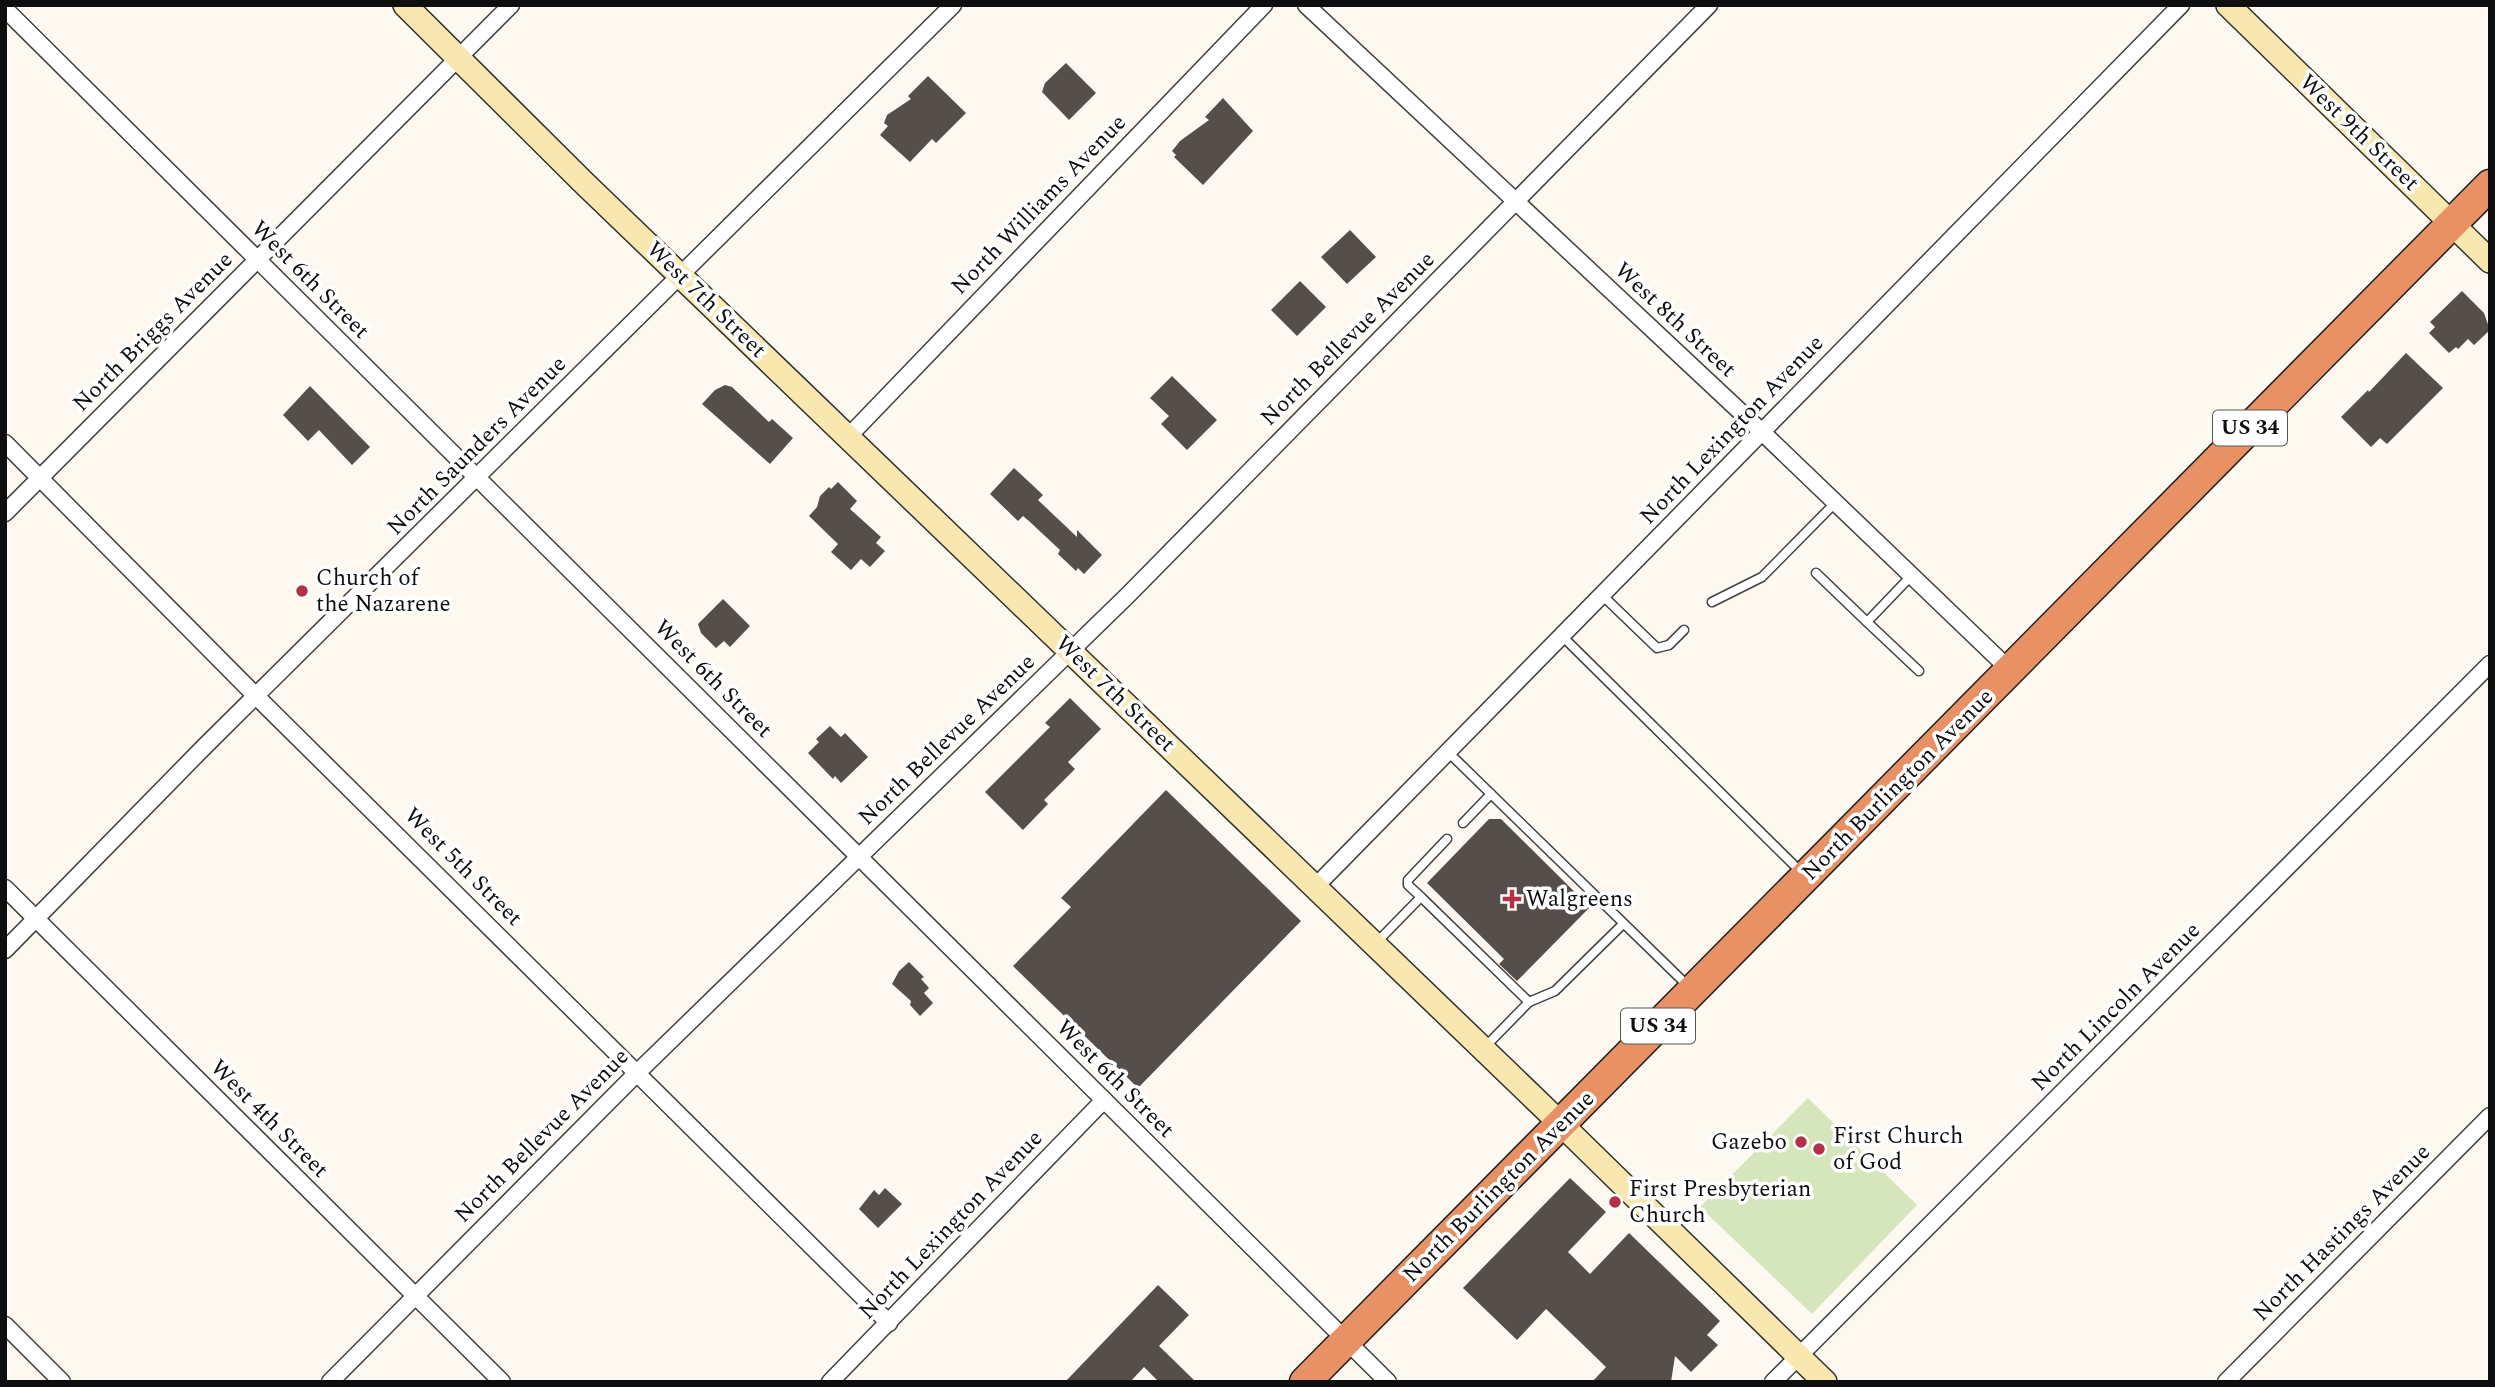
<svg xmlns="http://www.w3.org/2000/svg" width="2495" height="1387" font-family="Spectral,serif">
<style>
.green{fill:#d6e6bc}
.building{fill:#564e4b}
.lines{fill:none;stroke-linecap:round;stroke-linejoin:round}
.lane-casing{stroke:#414141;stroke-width:11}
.street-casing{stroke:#414141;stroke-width:19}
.secondary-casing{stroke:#303030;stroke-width:26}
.highway-casing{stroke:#1f1f1f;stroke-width:33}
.lane{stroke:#fff;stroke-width:8}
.street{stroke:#fff;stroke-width:16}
.secondary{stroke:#f8e8b0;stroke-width:23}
.highway{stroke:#e89164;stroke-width:30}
.poi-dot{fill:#b33146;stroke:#fff;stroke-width:2.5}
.labels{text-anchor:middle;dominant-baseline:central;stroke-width:7;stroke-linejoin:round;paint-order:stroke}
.shield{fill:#fff;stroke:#565656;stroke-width:2}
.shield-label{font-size:21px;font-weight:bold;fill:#0e0e0e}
.street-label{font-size:23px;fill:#0e0e0e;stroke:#fff}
.poi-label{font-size:23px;fill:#0e0e0e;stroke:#fff;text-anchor:start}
</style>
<rect width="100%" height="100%" fill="#fef9f0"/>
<path class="green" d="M1808 1098 1917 1205 1812 1314 1700 1207Z"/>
<g class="building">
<path d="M1066 63 1096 93 1069 120 1042 92 1045 83Z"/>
<path d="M928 76 966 113 936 143 932 139 910 162 880 135 888 126 884 123 887 115 911 99 908 96Z"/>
<path d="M1223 98 1253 131 1203 185 1174 157 1176 155 1172 151 1180 141 1209 120 1205 117Z"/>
<path d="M1350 230 1376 257 1347 284 1321 257Z"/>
<path d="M1300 281 1326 307 1297 336 1271 310Z"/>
<path d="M2462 291 2484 313 2490 330 2474 345 2468 339 2458 349 2456 347 2449 353 2429 333 2435 327 2430 322Z"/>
<path d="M2406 353 2443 388 2387 444 2380 438 2371 447 2341 417 2368 390 2369 392Z"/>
<path d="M1172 376 1217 420 1187 450 1161 424 1169 416 1150 398Z"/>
<path d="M725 385 732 387 769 422 772 419 793 438 770 464 702 404 715 390Z"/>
<path d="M310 386 370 447 352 465 319 430 308 441 283 415Z"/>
<path d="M1014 468 1043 495 1038 500 1077 537V530L1102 555 1084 574 1078 568 1076 571 1058 554 1060 550 1030 522 1023 516 1018 521 990 494Z"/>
<path d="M838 482 857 501 850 509 881 537 876 543 885 551 870 567 861 559 851 570 831 552 838 544 809 516 817 507 820 496 829 487 831 489Z"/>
<path d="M723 599 750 626 730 647 724 641 716 648 701 633 698 624Z"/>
<path d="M1070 698 1101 729 1068 762 1075 769 1044 800 1048 804 1023 830 985 792 1050 727 1045 723Z"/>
<path d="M830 726 841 737 845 733 868 757 841 783 835 776 833 779 808 753 819 742 816 739Z"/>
<path d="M1166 790 1301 921 1138 1088 1013 966 1071 907 1061 898Z"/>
<path d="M1489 819H1501L1590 907 1517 981 1499 964 1504 959 1427 883Z"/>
<path d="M909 962 924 977 921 979 929 988 924 993 933 1003 920 1016 910 1005 911 1001 892 984 899 971Z"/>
<path d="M1570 1178 1606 1212 1568 1252 1590 1274 1629 1233 1720 1321 1707 1335 1718 1345 1691 1372 1675 1356 1671 1382H1592L1606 1367 1546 1309 1517 1340 1463 1288Z"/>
<path d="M885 1188 902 1204 878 1228 859 1209 874 1190 879 1195Z"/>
<path d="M1158 1285 1189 1315 1159 1346 1196 1382H1159L1144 1367 1130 1382H1065Z"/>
</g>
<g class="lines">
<g class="lane-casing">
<g id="lane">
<path d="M1816 573 1867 622 1912 575"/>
<path d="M1602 595 1657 648 1669 645 1684 630"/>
<path d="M1712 602 1762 577 1835 503"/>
<path d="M1867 622 1919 671"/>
<path d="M1562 636 1801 872"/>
<path d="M1448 752 1689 987"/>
<path d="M1463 823 1491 794"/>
<path d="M1421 897 1408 885V880L1447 839"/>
<path d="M1377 942 1421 897 1529 1002 1485 1047"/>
<path d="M1529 1002 1555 991 1622 925"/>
</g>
</g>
<g class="street-casing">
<g id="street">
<path d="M1306 5 1762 432 2011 671"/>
<path d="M5 9 1388 1382"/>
<path d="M848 437 1264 5"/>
<path d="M5 443 256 696 889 1323"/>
<path d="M5 513 511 5"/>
<path d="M1315 887 2181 5"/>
<path d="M5 888 502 1382"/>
<path d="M5 950 203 748 953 5"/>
<path d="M5 1325 62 1382"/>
<path d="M330 1382 638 1072 1128 595 1709 5"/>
<path d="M830 1382 1104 1100"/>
<path d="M1773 1382 2490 664"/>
<path d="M2226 1382 2490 1116"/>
</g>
</g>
<g class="secondary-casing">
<g id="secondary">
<path d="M405 5 583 182 1561 1124 1825 1382"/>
<path d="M2228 5 2490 261"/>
</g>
</g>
<g class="highway-casing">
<path id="highway" d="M1305 1382 2490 185"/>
</g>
<use href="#lane" class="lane"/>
<use href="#street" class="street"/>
<use href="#secondary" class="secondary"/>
<use href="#highway" class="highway"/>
</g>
<g class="poi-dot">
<circle cx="302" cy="591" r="7"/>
<path d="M1508.5 888.5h7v7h7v7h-7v7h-7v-7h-7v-7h7z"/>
<circle cx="1801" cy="1142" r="7"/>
<circle cx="1819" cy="1149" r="7"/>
<circle cx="1615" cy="1202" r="7"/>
</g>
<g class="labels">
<g class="shield">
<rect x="2213" y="410.5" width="74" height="35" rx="5"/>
<rect x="1621" y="1008.5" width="74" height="35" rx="5"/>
</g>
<g class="shield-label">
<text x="2250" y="428">US 34</text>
<text x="1658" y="1026">US 34</text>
</g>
<g class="street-label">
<text transform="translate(2359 133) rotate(44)">West 9th Street</text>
<text transform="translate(1039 205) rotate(-46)">North Williams Avenue</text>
<text transform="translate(310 280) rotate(45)">West 6th Street</text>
<text transform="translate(706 300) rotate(44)">West 7th Street</text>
<text transform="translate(1675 320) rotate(43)">West 8th Street</text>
<text transform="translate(153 332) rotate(-45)">North Briggs Avenue</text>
<text transform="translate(1348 339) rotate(-45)">North Bellevue Avenue</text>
<text transform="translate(1732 430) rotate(-46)">North Lexington Avenue</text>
<text transform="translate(477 446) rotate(-45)">North Saunders Avenue</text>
<text transform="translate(713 679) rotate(45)">West 6th Street</text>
<text transform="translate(1115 694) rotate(44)">West 7th Street</text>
<text transform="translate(947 740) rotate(-44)">North Bellevue Avenue</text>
<text transform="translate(1898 785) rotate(-45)">North Burlington Avenue</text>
<text transform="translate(463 867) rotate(45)">West 5th Street</text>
<text transform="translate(2116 1007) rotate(-45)">North Lincoln Avenue</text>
<text transform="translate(1115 1079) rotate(45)">West 6th Street</text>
<text transform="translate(269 1119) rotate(45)">West 4th Street</text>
<text transform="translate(542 1136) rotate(-45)">North Bellevue Avenue</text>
<text transform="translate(1499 1187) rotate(-45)">North Burlington Avenue</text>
<text transform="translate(951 1225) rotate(-46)">North Lexington Avenue</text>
<text transform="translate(2342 1233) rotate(-45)">North Hastings Avenue</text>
</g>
<g class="poi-label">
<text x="316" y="578">Church of<tspan x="316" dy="26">the Nazarene</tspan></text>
<text x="1526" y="899">Walgreens</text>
<text x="1833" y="1136">First Church<tspan x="1833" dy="26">of God</tspan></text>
<text x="1787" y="1142" text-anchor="end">Gazebo</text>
<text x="1629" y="1189">First Presbyterian<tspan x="1629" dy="26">Church</tspan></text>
</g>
</g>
<rect width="2495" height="1387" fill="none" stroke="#0e0e0e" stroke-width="14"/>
</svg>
